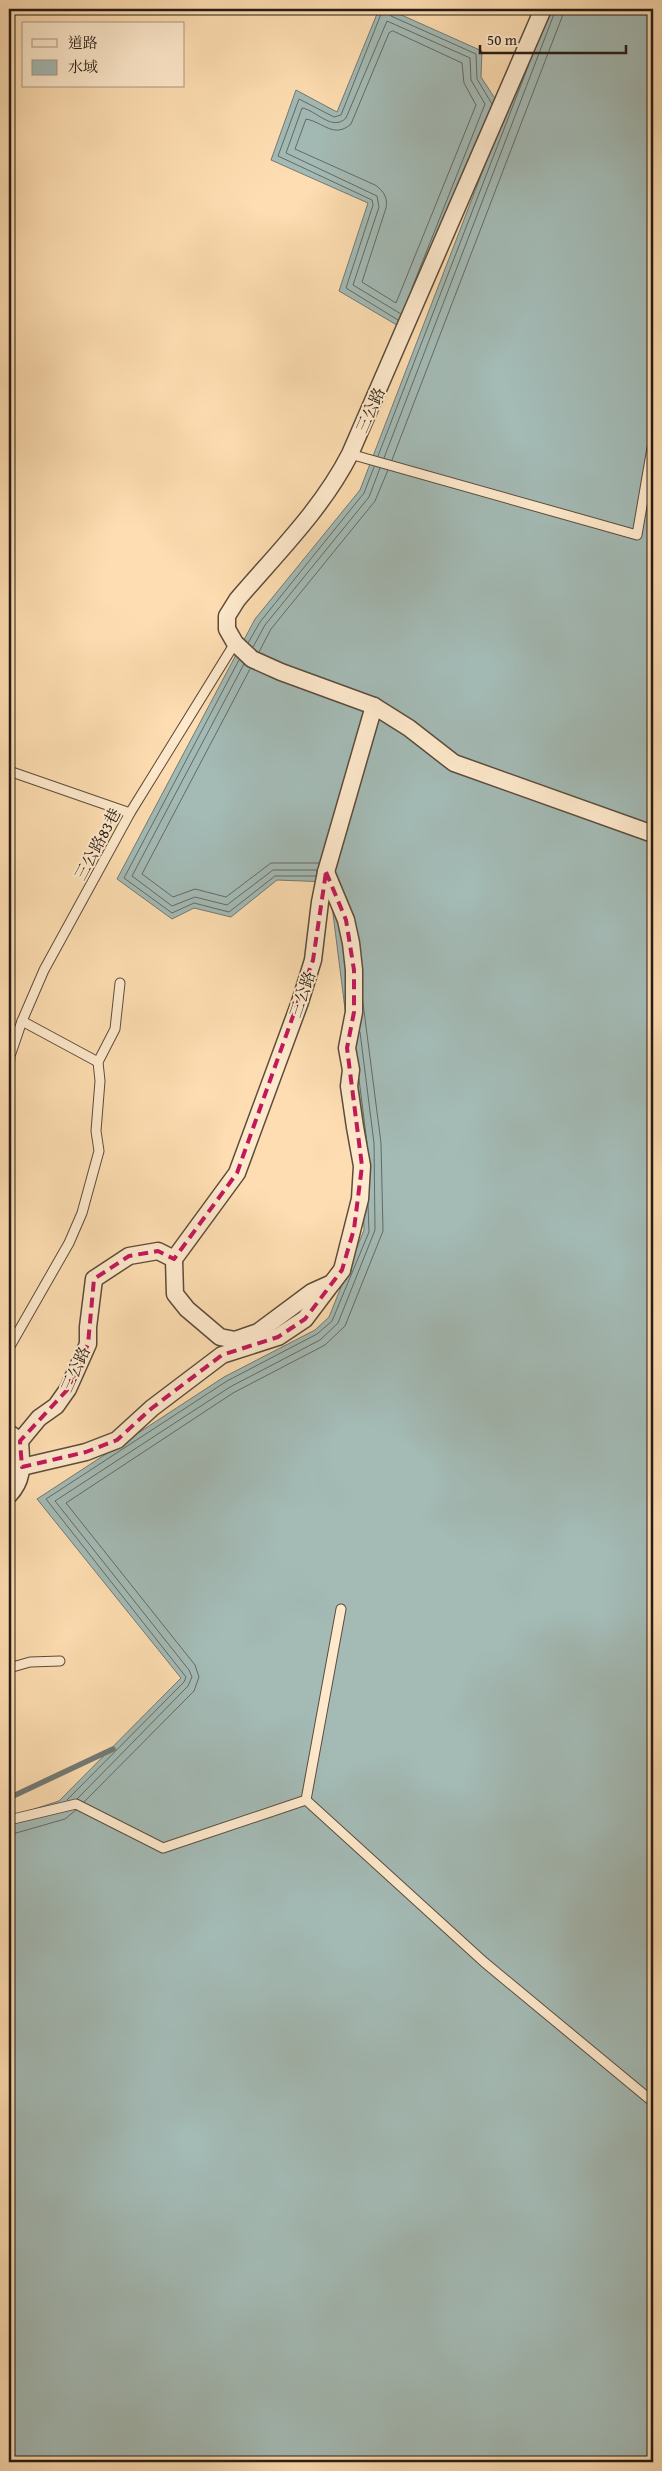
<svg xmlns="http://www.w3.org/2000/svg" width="662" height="2471" font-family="'Gentium Book Plus','Noto Serif TC',serif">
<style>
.water{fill:#a3bab5;stroke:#717a75}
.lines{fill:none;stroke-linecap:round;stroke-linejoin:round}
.shore{stroke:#646a64;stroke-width:1}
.stream{stroke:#717a75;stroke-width:5.5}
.service-casing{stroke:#5c4c3b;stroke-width:11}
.minor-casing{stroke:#5c4c3b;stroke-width:19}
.service{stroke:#fee9cc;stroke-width:9}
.minor{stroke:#fee9cc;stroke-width:16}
.marked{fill:none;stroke:#c2185b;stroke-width:4;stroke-dasharray:10 6;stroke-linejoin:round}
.labels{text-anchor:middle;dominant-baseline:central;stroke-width:4;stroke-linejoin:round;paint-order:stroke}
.street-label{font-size:16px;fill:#261b14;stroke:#fee9cc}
</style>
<rect width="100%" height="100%" fill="#fdddb1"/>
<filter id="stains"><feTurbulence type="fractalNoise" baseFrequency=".004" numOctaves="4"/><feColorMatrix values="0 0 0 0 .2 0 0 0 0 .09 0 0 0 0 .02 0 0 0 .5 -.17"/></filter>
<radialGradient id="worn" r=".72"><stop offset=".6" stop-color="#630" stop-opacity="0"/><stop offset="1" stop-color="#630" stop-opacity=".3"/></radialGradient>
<g class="water">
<path d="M379 9H388L482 51 481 77 498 103 407 331 339 291 368 203 271 160 296 90 337 112Z"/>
<path d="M545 9H653V2462H9V1817L59 1801 181 1678 37 1499 224 1377 315 1330 329 1317 364 1230 362 1144 329 882 277 880 231 917 194 908 172 919 117 879 255 619 360 490Z"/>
</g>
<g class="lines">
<g class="shore">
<path d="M383 9 341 115 334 117 299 99 278 156 372 200 373 205 346 288 398 320"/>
<path d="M388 9 391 16 476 54 477 79 492 104"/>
<path d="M393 31 462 63 464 83 476 105 396 303 362 282 386 208C388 198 384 191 375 185L295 149 306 119C323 122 334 139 351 124L389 33Z"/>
<path d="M401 314 353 285 379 207 377 196 286 153 302 108C316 110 332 132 346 118L387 21 470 58 471 80 485 104 412 288"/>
<path d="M378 456 529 64"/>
<path d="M384 458 556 9"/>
<path d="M392 460 562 17 563 9"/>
<path d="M248 643 260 622 364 493 374 467"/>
<path d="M253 647 265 625 369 497 380 468"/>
<path d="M259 652 271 629 375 501 388 470"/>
<path d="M239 660 124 878 172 913 194 903 229 912 275 876H316"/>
<path d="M244 664 132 876 172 906 195 897 227 905 273 870H317"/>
<path d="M250 669 142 874 173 897 195 889 226 897 271 863H319"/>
<path d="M359 1079 367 1143"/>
<path d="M77 1799 188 1686 192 1677 189 1670 55 1501 230 1387 320 1340 338 1323 375 1230 374 1143 360 1032"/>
<path d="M67 1800 184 1682 186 1677 46 1499 227 1381 317 1334 332 1321 369 1232 368 1204"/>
<path d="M84 1802 194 1691 199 1677 195 1665 66 1503 233 1393 325 1345 345 1326 383 1231 381 1143 363 1003"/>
<path d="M9 1835 65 1819 76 1810"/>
</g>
<path class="stream" d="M9 1798 113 1749"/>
<g class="service-casing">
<g id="service">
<path d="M9 14 10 9"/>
<path d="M350 454 637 535 653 442"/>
<path d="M9 771 130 813"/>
<path d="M22 1021 98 1062"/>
<path d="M9 1070 10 1056 22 1021 44 970 130 813 235 643"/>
<path d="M9 1348 69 1243 82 1213 99 1151 96 1131 100 1081 98 1062 115 1029 120 983"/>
<path d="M9 1668 30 1662 60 1661"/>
<path d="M306 1800 484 1962 653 2102"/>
<path d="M9 1820 76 1804 163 1848 306 1800 341 1609"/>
</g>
</g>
<g class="minor-casing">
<g id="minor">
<path d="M543 9 350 454C322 509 277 553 237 600L227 616V629L235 643 252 659 281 672 374 706 409 728 454 763 653 834"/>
<path d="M342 1270 332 1283 312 1292 258 1332 235 1340 220 1337 187 1309 175 1294 174 1259 237 1173 300 1002 313 960 320 902 326 872 374 706"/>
<path d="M9 1433 20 1441C21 1463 25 1478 9 1495"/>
<path d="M20 1441 39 1418 56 1406 68 1389 88 1344V1327L94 1279 129 1256 158 1251 174 1259"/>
<path d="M22 1467 86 1452 117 1440 152 1408 222 1355 278 1337 305 1319 342 1270 360 1199 362 1166 355 1127 349 1086 351 1070 347 1048 354 1012V970L351 943 346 920 326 872"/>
</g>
</g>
<use href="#service" class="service"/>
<use href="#minor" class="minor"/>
</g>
<path class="marked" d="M326 872 346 920 354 970V1012L347 1048 362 1166 354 1229 342 1270 305 1319 278 1337 222 1355 152 1408 117 1440 86 1452 22 1467 20 1441 68 1389 88 1344 94 1279 129 1256 158 1251 174 1259 237 1173 313 960Z"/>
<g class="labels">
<g class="street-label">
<text transform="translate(370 410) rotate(-66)">三公路</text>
<text transform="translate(97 844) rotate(-62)">三公路83巷</text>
<text transform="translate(302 994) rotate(-71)">三公路</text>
<text transform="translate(75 1369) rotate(-66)">三公路</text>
</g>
</g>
<rect width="662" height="2471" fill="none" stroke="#fdddb1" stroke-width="30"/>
<rect x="10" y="10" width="642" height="2451" fill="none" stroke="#261b14" stroke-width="2.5"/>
<rect x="15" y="15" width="632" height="2441" fill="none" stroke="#261b14"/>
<rect x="22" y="22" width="162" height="65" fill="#fee9cc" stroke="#a89782"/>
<rect x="32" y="39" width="25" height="8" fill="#fee9cc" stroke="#a89782"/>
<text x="68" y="48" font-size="15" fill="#261b14">道路</text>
<rect x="32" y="60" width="25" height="15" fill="#a3bab5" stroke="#a89782"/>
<text x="68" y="72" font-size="15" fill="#261b14">水域</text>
<path d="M480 45v8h146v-8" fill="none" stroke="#261b14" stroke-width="2.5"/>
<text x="487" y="45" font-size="15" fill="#261b14" stroke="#fee9cc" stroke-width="4" paint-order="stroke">50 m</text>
<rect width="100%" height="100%" filter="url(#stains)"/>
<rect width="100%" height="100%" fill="url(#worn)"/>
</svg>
